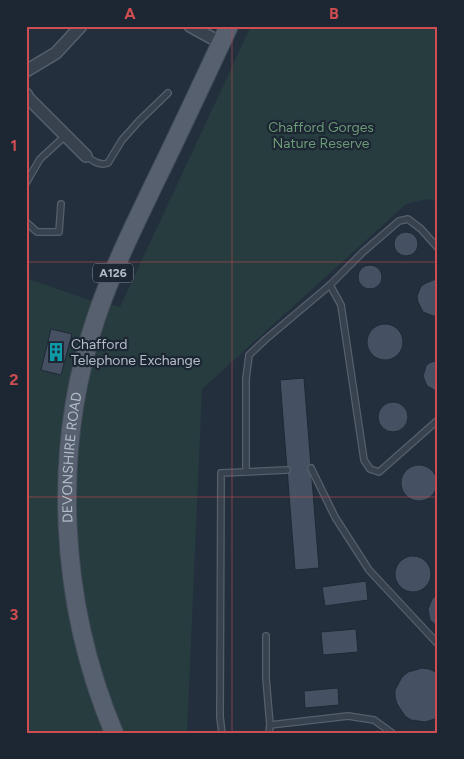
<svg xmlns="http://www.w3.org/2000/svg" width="464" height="759" font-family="Figtree,sans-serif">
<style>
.green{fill:#263c3f}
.building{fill:#455162;stroke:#1f2835}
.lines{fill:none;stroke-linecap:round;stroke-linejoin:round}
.lane-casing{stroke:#565f6c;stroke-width:8}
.street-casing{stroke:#565f6c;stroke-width:14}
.primary-casing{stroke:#414a57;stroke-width:20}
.lane{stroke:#38414e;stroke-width:5.5}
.street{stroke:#38414e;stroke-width:11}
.primary{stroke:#56606e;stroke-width:18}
.grid{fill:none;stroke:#ce4d50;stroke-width:1;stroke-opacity:0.55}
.labels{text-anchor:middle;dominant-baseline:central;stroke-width:4.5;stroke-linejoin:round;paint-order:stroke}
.shield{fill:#1d2633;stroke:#878f9c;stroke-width:1}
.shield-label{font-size:12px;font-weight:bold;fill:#b4bcc9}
.park-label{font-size:14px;fill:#6b9a76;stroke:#1d2633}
.poi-label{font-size:14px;fill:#b4bcc9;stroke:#1d2633;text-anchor:start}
.street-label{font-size:14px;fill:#b4bcc9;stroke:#1d2633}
.neatline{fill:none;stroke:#ce4d50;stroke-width:2}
.grid-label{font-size:16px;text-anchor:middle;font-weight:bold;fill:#ce4d50}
</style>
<rect width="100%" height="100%" fill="#242f3e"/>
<path class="green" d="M251 26H438V202L428 199 406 204 202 389 187 733H26V278L89 300 120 307Z"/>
<g class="building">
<circle cx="406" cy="244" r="12"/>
<circle cx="370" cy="277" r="12"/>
<path d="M436 279 438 280V316H433L423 312 418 302 417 296 421 286 426 283Z"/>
<circle cx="385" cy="342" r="18"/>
<path d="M51 329 72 334 61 375 41 370Z"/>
<path d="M438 360V391H436L427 386 423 376 426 366 429 363Z"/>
<path d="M304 378 319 568 295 570 280 380Z"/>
<circle cx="393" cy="417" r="15"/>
<circle cx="419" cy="483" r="18"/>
<circle cx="413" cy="574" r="18"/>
<path d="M366 581 368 600 325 606 322 587Z"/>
<path d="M438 594V627L430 620 428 609 432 599Z"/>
<path d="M356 629 358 652 323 655 321 632Z"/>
<path d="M422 668 429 669 438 673V718L425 722 411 720 405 716 397 704 395 697V690L402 677 408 672Z"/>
<path d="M338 688 339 705 305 708 304 691Z"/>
<path d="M379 730V733H329Z"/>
</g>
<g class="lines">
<g class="lane-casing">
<g id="lane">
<path d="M86 156C93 161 100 166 108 163L122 140 139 121 168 93"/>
<path d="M26 183 40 159 65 136"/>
<path d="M26 222 37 232H59L61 204"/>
<path d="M330 285 341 305 364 460 370 469 379 472 438 420"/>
<path d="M311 468 335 517 369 570 438 644"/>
<path d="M246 472V379L249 355 266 339 330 285 363 252 399 221 408 219 421 229 438 248"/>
<path d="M266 636V678L270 725"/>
<path d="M222 733 220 717 221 473 287 470"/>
<path d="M269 733 270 725 348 716 374 720 392 733"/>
</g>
</g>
<g class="street-casing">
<g id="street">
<path d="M190 26 221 43"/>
<path d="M26 71 56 53 81 26"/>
<path d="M26 94 29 99 86 156"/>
</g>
</g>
<g class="primary-casing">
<g id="primary">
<path id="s1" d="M114 733C59 602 51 449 97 315 113 268 135 224 156 180 181 129 205 77 229 26"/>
</g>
</g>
<use href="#lane" class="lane"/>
<use href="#street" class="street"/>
<use href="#primary" class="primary"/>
</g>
<path class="grid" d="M232 26V733M26 262H438M26 497H438"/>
<defs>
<g id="building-bare" transform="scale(1.5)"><path d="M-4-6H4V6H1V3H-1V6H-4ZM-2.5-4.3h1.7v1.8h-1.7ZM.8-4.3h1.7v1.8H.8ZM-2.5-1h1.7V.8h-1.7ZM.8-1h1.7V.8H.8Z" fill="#0f9aa8" stroke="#1d2633" stroke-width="2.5" paint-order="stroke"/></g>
</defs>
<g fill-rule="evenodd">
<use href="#building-bare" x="56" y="352"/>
</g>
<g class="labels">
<rect class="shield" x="93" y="263.5" width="40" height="19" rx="4"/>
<g class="shield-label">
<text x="113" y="273">A126</text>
</g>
<g class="park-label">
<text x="321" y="127">Chafford Gorges<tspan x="321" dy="16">Nature Reserve</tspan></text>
</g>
<g class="poi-label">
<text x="71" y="344">Chafford<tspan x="71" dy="16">Telephone Exchange</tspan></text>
</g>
<g class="street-label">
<text stroke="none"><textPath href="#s1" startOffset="282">DEVONSHIRE ROAD</textPath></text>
</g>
</g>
<rect width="464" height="759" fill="none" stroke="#1d2633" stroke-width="55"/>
<rect x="28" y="28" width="408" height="704" class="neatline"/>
<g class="grid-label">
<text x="130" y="19">A</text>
<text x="334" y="19">B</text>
<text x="14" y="151">1</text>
<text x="14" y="385">2</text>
<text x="14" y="620">3</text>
</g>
</svg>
